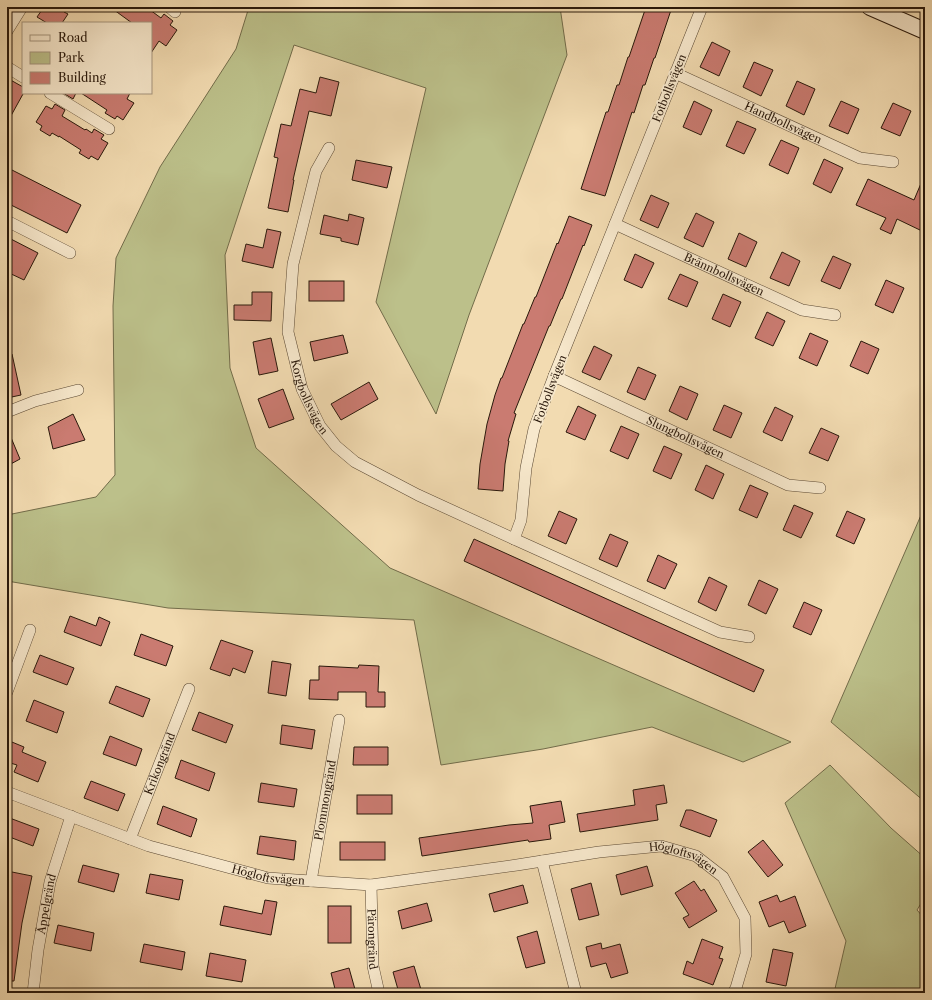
<svg xmlns="http://www.w3.org/2000/svg" width="932" height="1000" font-family="'Libre Caslon Text',serif">
<style>
.green{fill:#bcc08a;stroke:#726c4a}
.building{fill:#ca7b71;stroke:#29180b}
.lines{fill:none;stroke-linecap:round;stroke-linejoin:round}
.street-casing{stroke:#5b4934;stroke-width:12}
.secondary-casing{stroke:#29180b;stroke-width:18}
.street{stroke:#f7e8cc;stroke-width:11}
.secondary{stroke:#f7e8cc;stroke-width:16}
.labels{text-anchor:middle;dominant-baseline:central;stroke-width:3.5;stroke-linejoin:round;paint-order:stroke}
.street-label{font-size:11px;fill:#29180b;stroke:#f7e8cc}
</style>
<rect width="100%" height="100%" fill="#f2dbb1"/>
<filter id="stains"><feTurbulence type="fractalNoise" baseFrequency=".005" numOctaves="4"/><feColorMatrix values="0 0 0 0 .2 0 0 0 0 .09 0 0 0 0 .02 0 0 0 .5 -.17"/></filter>
<radialGradient id="worn" r=".72"><stop offset=".6" stop-color="#630" stop-opacity="0"/><stop offset="1" stop-color="#630" stop-opacity=".3"/></radialGradient>
<g class="green">
<path d="M249 7H560L567 55 469 315 436 414 376 302 426 88 294 45 225 255 230 368 256 448 390 568 791 742 743 762 652 727 543 749 441 765 414 620 168 608 7 581V515L96 497 115 475 113 306 116 258 160 167 236 49Z"/>
<path d="M925 506V802L831 722Z"/>
<path d="M830 765 891 828 925 858V897L917 910 925 919V993H834L846 941 785 803Z"/>
</g>
<g class="building">
<path d="M44 7H67L64 12 68 14 62 23H47L37 17Z"/>
<path d="M110 7H146L161 18 164 14 173 21 170 25 177 30 166 46 159 41 151 53V23H132Z"/>
<path d="M646 7H662L671 10 655 58H654L645 85H643L634 113 632 112 605 196 581 189 606 112H608L617 85H619L628 57H629Z"/>
<path d="M712 42 730 51 719 76 700 67Z"/>
<path d="M754 62 773 70 761 96 743 87Z"/>
<path d="M320 77 339 82 331 116 309 111 293 180H294L288 212 268 208 278 158 274 157 281 124 291 126 300 89 316 93Z"/>
<path d="M7 78 23 87V94L7 123Z"/>
<path d="M797 81 815 89 804 115 786 106Z"/>
<path d="M63 93H76L73 99Z"/>
<path d="M81 93H130L127 99 134 103 123 120 117 116 115 119 105 113 107 110Z"/>
<path d="M694 101 712 110 701 135 683 127Z"/>
<path d="M841 101 859 109 848 134 829 126Z"/>
<path d="M893 103 911 111 900 136 881 128Z"/>
<path d="M55 104 65 110 62 116 85 130 86 129 92 133 94 129 104 135 101 139 108 143 98 160 91 156 89 159 79 153 81 150 59 136V137L52 133 50 136 40 130 42 126 36 122 46 106 52 109Z"/>
<path d="M737 121 756 129 744 154 726 146Z"/>
<path d="M781 140 799 148 788 174 769 165Z"/>
<path d="M824 159 843 168 831 193 813 184Z"/>
<path d="M356 160 392 167 387 188 352 180Z"/>
<path d="M10 169 81 205 67 233 7 203V175Z"/>
<path d="M925 174V223L922 231 897 219 891 234 880 229 886 218 856 205 868 179 914 200Z"/>
<path d="M651 195 669 203 658 228 640 220Z"/>
<path d="M696 213 714 222 703 247 684 238Z"/>
<path d="M349 214 364 218 358 245 341 241V238L320 234 324 215 348 221Z"/>
<path d="M569 216 592 225 584 246 583 245 562 299H561L550 326H549L514 413 516 414 508 441H509L505 464 503 491 478 489 480 464 487 424 495 395 501 378H502L523 324H524L535 297H536L557 243 558 244Z"/>
<path d="M267 229 281 232 273 268 242 261 246 244 263 248Z"/>
<path d="M739 233 757 242 746 267 728 259Z"/>
<path d="M7 237 38 253 24 280 7 272Z"/>
<path d="M782 252 800 261 789 286 770 278Z"/>
<path d="M635 254 654 263 642 288 624 280Z"/>
<path d="M833 256 851 264 840 289 821 281Z"/>
<path d="M680 274 698 282 687 307 668 299Z"/>
<path d="M886 280 904 288 893 313 875 305Z"/>
<rect x="309" y="281" width="35" height="20"/>
<path d="M252 292H272L271 321 234 320V305H252Z"/>
<path d="M723 294 741 302 730 327 712 319Z"/>
<path d="M767 312 785 321 773 346 755 338Z"/>
<path d="M810 333 828 341 817 366 799 358Z"/>
<path d="M343 335 348 353 314 361 310 342Z"/>
<path d="M271 338 278 371 259 375 253 342Z"/>
<path d="M861 341 879 349 868 374 850 366Z"/>
<path d="M594 346 612 355 600 380 582 372Z"/>
<path d="M12 354 21 395 7 398V355Z"/>
<path d="M638 367 656 375 645 400 627 392Z"/>
<path d="M369 382 378 399 341 420 331 404Z"/>
<path d="M680 386 698 394 687 420 669 411Z"/>
<path d="M283 389 294 419 269 428 258 399Z"/>
<path d="M724 405 742 413 731 438 713 430Z"/>
<path d="M578 406 596 415 585 440 566 432Z"/>
<path d="M775 407 793 416 782 441 763 432Z"/>
<path d="M73 414 85 440 53 449 48 427Z"/>
<path d="M621 426 639 434 628 459 610 451Z"/>
<path d="M7 428 20 459 7 466Z"/>
<path d="M821 428 839 436 828 461 809 453Z"/>
<path d="M664 446 682 454 671 479 653 471Z"/>
<path d="M706 465 724 474 713 499 695 490Z"/>
<path d="M750 485 768 493 757 518 739 510Z"/>
<path d="M794 505 813 513 801 538 783 530Z"/>
<path d="M559 511 577 519 566 544 548 536Z"/>
<path d="M847 511 865 519 854 544 836 536Z"/>
<path d="M610 534 628 542 617 567 599 559Z"/>
<path d="M474 539 764 670 754 692 464 561Z"/>
<path d="M658 555 677 564 665 589 647 581Z"/>
<path d="M709 577 727 586 716 611 698 602Z"/>
<path d="M759 580 778 589 766 614 748 605Z"/>
<path d="M804 602 822 610 811 635 793 627Z"/>
<path d="M70 616 96 626 99 617 110 622 101 646 64 632Z"/>
<path d="M141 634 173 646 166 666 134 655Z"/>
<path d="M221 640 253 651 245 673 233 668 230 676 210 669Z"/>
<path d="M40 655 74 668 67 685 33 672Z"/>
<path d="M272 661 291 664 286 696 268 693Z"/>
<path d="M359 665 379 666 378 692H385V707H366V692H338V700L309 699 310 680H319V666L358 668Z"/>
<path d="M116 686 150 699 143 717 109 703Z"/>
<path d="M34 700 64 712 57 733 26 721Z"/>
<path d="M199 712 233 725 226 743 192 730Z"/>
<path d="M282 725 315 730 312 749 280 744Z"/>
<path d="M110 736 142 749 136 766 103 754Z"/>
<path d="M7 740 24 747 22 752 46 762 38 782 14 772 17 765 7 762Z"/>
<path d="M354 747H388V765H353Z"/>
<path d="M181 760 215 773 209 791 175 778Z"/>
<path d="M91 781 125 794 118 811 84 798Z"/>
<path d="M261 783 297 789 294 807 258 802Z"/>
<path d="M664 785 667 803 656 805 658 820 580 832 577 814 635 805 633 790Z"/>
<rect x="357" y="795" width="35" height="19"/>
<path d="M561 801 565 822 549 825 551 839 529 842 528 840 422 856 419 838 509 825 533 823 530 806Z"/>
<path d="M163 806 197 819 191 837 157 824Z"/>
<path d="M686 810H691L717 820 710 837 680 826Z"/>
<path d="M7 817 39 829 33 846 7 836Z"/>
<path d="M260 836 296 841 294 860 257 854Z"/>
<path d="M763 840 783 865 768 877 748 852Z"/>
<rect x="340" y="842" width="45" height="18"/>
<path d="M83 865 119 874 114 892 78 882Z"/>
<path d="M647 866 653 886 621 895 616 875Z"/>
<path d="M7 871 32 876 22 923 14 981H7Z"/>
<path d="M150 874 183 880 179 900 146 893Z"/>
<path d="M694 881 701 891 704 889 717 911 689 928 683 918 689 915 675 893Z"/>
<path d="M591 883 599 915 579 920 571 889Z"/>
<path d="M523 885 528 903 494 912 489 894Z"/>
<path d="M777 895 780 902 795 896 806 926 789 933 784 921 769 927 759 902Z"/>
<path d="M265 900 277 902 271 935 220 925 224 906 262 914Z"/>
<path d="M427 903 432 921 402 929 398 911Z"/>
<rect x="328" y="906" width="23" height="37"/>
<path d="M58 925 94 933 91 951 54 943Z"/>
<path d="M537 931 545 963 526 968 517 937Z"/>
<path d="M702 939 723 947 719 958 723 959 713 985 683 974 687 961 693 964Z"/>
<path d="M601 943 602 949 620 944 628 973 611 978 606 963 591 967 586 947Z"/>
<path d="M144 944 185 952 182 970 140 962Z"/>
<path d="M773 949 793 953 786 986 766 982Z"/>
<path d="M210 953 246 960 242 982 206 976Z"/>
<path d="M414 966 422 993H399L393 972Z"/>
<path d="M349 968 356 993H336L331 973Z"/>
</g>
<g class="lines">
<g class="street-casing">
<g id="street">
<path d="M169 7 175 12"/>
<path d="M702 7 554 376 534 429 526 468 521 520 514 539 720 632 749 637"/>
<path d="M7 31 22 7"/>
<path d="M7 67 23 77"/>
<path id="s1" d="M675 73 860 158 893 162"/>
<path d="M50 93 109 129"/>
<path id="s2" d="M329 148 316 171 293 264 288 332 302 389 320 426 336 446 355 462 418 495 514 539"/>
<path d="M7 221 70 253"/>
<path id="s3" d="M615 224 802 310 835 315"/>
<path id="s4" d="M554 376 788 485 820 488"/>
<path d="M7 412 35 401 78 390"/>
<path d="M7 692 30 630"/>
<path id="s5" d="M7 792 149 846 268 878 296 880 371 885 517 865 599 852 661 846 696 856 723 877 745 918 746 954 736 988 733 993"/>
<path id="s6" d="M130 839 189 689"/>
<path d="M542 861 576 993"/>
<path id="s7" d="M311 881 339 720"/>
<path id="s8" d="M371 885 373 966 379 993"/>
<path id="s9" d="M33 993 38 950 50 882 71 816"/>
</g>
</g>
<g class="secondary-casing">
<path id="secondary" d="M870 7 925 31"/>
</g>
<use href="#street" class="street"/>
<use href="#secondary" class="secondary"/>
</g>
<g class="labels">
<g class="street-label">
<text transform="translate(669 88) rotate(-68)">Fotbollsvägen</text>
<text stroke="none"><textPath href="#s1" startOffset="119">Handbollsvägen</textPath></text>
<text stroke="none"><textPath href="#s3" startOffset="120">Brännbollsvägen</textPath></text>
<text transform="translate(550 389) rotate(-69)">Fotbollsvägen</text>
<text stroke="none"><textPath href="#s2" startOffset="259">Korgbollsvägen</textPath></text>
<text stroke="none"><textPath href="#s4" startOffset="145">Slungbollsvägen</textPath></text>
<text stroke="none"><textPath href="#s6" startOffset="81">Krikongränd</textPath></text>
<text stroke="none"><textPath href="#s7" startOffset="82">Plommongränd</textPath></text>
<text stroke="none"><textPath href="#s5" startOffset="696">Högloftsvägen</textPath></text>
<text stroke="none"><textPath href="#s5" startOffset="275">Högloftsvägen</textPath></text>
<text stroke="none"><textPath href="#s9" startOffset="90">Äppelgränd</textPath></text>
<text stroke="none"><textPath href="#s8" startOffset="54">Pärongränd</textPath></text>
</g>
</g>
<rect width="932" height="1000" fill="none" stroke="#f2dbb1" stroke-width="24"/>
<rect x="8" y="8" width="916" height="984" fill="none" stroke="#29180b" stroke-width="2"/>
<rect x="12" y="12" width="908" height="976" fill="none" stroke="#29180b"/>
<rect x="22" y="22" width="130" height="72" fill="#f7e8cc" stroke="#a5957f"/>
<rect x="30" y="35" width="20" height="6" fill="#f7e8cc" stroke="#a5957f"/>
<text x="58" y="42" font-size="12" fill="#29180b">Road</text>
<rect x="30" y="52" width="20" height="12" fill="#bcc08a" stroke="#a5957f"/>
<text x="58" y="62" font-size="12" fill="#29180b">Park</text>
<rect x="30" y="72" width="20" height="12" fill="#ca7b71" stroke="#a5957f"/>
<text x="58" y="82" font-size="12" fill="#29180b">Building</text>
<rect width="100%" height="100%" filter="url(#stains)"/>
<rect width="100%" height="100%" fill="url(#worn)"/>
</svg>
